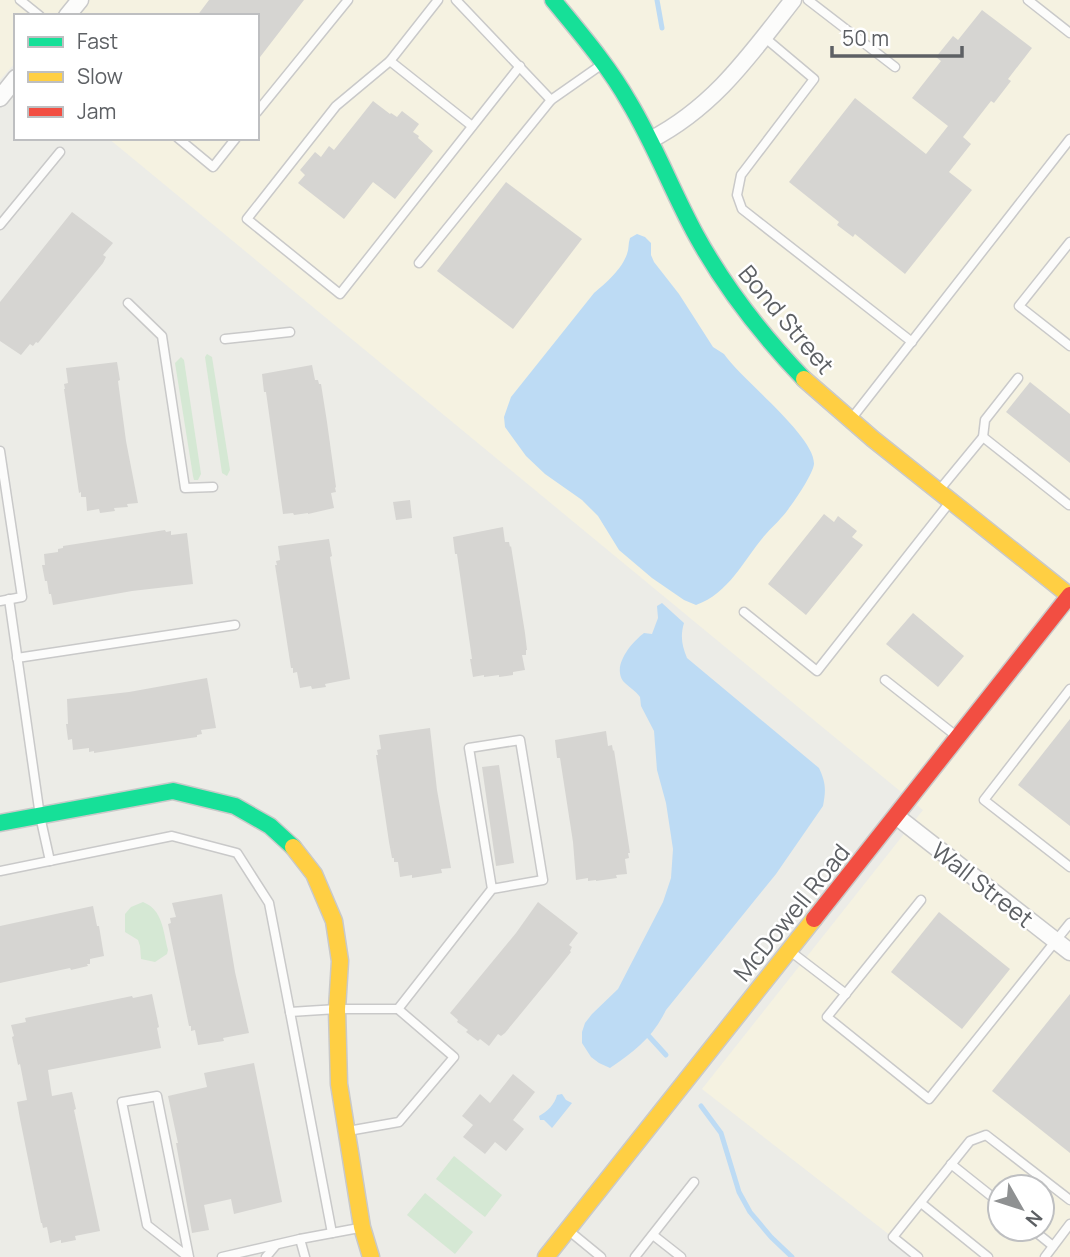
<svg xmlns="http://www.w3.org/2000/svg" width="1070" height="1257" font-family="Manrope,sans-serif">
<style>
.commercial{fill:#f5f2e1;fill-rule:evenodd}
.green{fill:#d5e8d4}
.water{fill:#bddbf4}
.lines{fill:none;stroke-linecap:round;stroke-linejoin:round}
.stream{stroke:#bddbf4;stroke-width:5}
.building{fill:#d6d5d2}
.lane-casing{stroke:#c9c9c9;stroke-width:11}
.street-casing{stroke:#c9c9c9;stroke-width:19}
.fast-casing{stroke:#c9c9c9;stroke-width:19}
.slow-casing{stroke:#c9c9c9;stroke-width:19}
.jam-casing{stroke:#c9c9c9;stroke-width:19}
.lane{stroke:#fcfcfb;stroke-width:8}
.street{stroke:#fcfcfb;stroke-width:16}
.fast{stroke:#16e098;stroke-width:16}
.slow{stroke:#ffcf43;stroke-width:16}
.jam{stroke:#f24e42;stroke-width:16}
.labels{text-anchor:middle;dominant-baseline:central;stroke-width:5;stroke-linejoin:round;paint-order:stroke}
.street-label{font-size:24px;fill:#5d6064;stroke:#fff}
</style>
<rect width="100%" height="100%" fill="#ecece7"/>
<path class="commercial" d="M0 0H1070V1257H918L702 1089 923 810 108 138H257V16H16V62L0 80ZM1000 1187H1042V1229H1000Z"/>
<g class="green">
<path d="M207 354 212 357 230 470 227 476 222 473 205 357Z"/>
<path d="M181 357 184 360 201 474 198 480H194L193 476 175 363Z"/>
<path d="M143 902C163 910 163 931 168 950L167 954 155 962 141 959 140 946 138 940 125 932V914L131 907Z"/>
<path d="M454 1156 502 1195 485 1217 436 1179Z"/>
<path d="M425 1193 473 1232 455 1254 407 1215Z"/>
</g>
<g class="water">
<path d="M637 234 645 237 651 243V255L654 262 679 294 713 347 724 354C741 379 815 436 814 464 813 475 789 510 781 518 776 524 771 528 766 534 744 559 730 593 696 605L684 600 652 578 619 550 598 516 582 500 545 474 526 456 505 427 504 417 511 397 594 293C605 284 622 269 627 254 629 249 628 244 630 238Z"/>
<path d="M662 603 684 623C680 636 682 646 687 658L819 768C826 783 826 790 823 806L776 874 666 1010C653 1037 635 1051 610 1068L599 1063 591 1057 582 1043V1032L585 1023 592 1014 618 989 663 902 671 878 673 849 666 803 657 770 654 731 641 706 640 697C637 692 625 684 623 681 612 665 632 642 644 633L652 634 658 618 657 606Z"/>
<path d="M562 1094 566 1100 572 1103 552 1128 544 1120H540L539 1116C547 1112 555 1104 557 1095Z"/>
</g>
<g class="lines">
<g class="stream">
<path d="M657 0 662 28"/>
<path d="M646 1033 666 1055"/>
<path d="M701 1106 721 1133 739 1192 750 1212 771 1237 792 1257"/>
</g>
</g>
<g class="building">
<path d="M209 0H304L257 61V16H197Z"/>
<path d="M982 10 1032 48 1008 79 1011 81 994 103 991 101 963 137 971 144 949 172 972 190 905 274 855 234 853 237 837 225 839 222 789 182 855 98 926 154 948 126 912 98 941 61 936 57 953 36 958 40Z"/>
<path d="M373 101 390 114 391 113 397 117 402 111 419 124 413 132 419 136 418 138 433 151 395 199 373 182 344 219 298 183 305 175 300 170 315 152 321 157 329 146 334 150Z"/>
<path d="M506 182 582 239 513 329 437 271Z"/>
<path d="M72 212 113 243 103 255 106 257 103 263 38 343 36 342 33 346 30 344 21 355 0 341V302Z"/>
<path d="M117 362 120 380 118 381 126 441 138 503 127 504 128 507 114 508 115 511 100 513 99 509 87 511 86 497H81V492L79 493 64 389H65L64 384 68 383 66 368Z"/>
<path d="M312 365 315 380H318L319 384H321L327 422 336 487 335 488 336 492 331 493 334 508 308 514V513L294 515 293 513 283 514 266 392H264L262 374Z"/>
<path d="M1030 382 1070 414V463L1006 412Z"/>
<path d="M410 500 412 518 396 520 393 502Z"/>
<path d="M824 514 834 522 838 516 857 531 852 537 863 545 806 615 768 584Z"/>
<path d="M503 527 505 542H509L510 547 511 546 525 633 527 650H526V655H522L525 670 513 672V675L499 677V675L484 677V675L473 677 470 659H472L457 554H455L453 537Z"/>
<path d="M165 530 166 532 171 531V535L187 533 193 584 132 591 53 605 51 594H49L47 581H45L42 565H45L44 554 58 552V549L63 548V546Z"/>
<path d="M329 539 332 556 330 557 350 679 325 684 326 687 312 689 311 686 300 688 297 672 293 673V668H291L275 565H277L276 561 280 560 278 546Z"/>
<path d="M913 613 964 656 938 687 886 644Z"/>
<path d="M207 678 216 728 201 730 202 734 197 735V737L94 753V751L89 752V748L73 750 72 739 68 740 66 724H68L67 699 129 692Z"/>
<path d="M1070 719V826L1018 785Z"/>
<path d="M430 728 437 790 451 868 441 869 442 873 412 878V875L400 877 398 862H394V858H392L389 842 376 755H378L377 750 381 749 379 735Z"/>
<path d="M606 731 608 746 612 745 613 751 614 750 619 782 630 853H628L629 858 625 859 627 874 616 875 617 878 596 881V880L588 881V878L576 880 573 842 560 758H557L555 740Z"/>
<path d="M499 765 514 863 496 866 482 767Z"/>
<path d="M222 894 235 972 249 1033 223 1038 224 1041 198 1045 195 1030 191 1031V1026H189L168 924 171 923 170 918 176 917 172 903Z"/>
<path d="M538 902 578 933 569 945 572 947 570 951 571 952 551 977 505 1033 501 1036 498 1034 489 1046 480 1039 478 1041 466 1032 468 1030 457 1022 458 1020 450 1013 516 933Z"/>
<path d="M93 906 97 926H99L104 956 90 959V964H87L88 966 71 970 70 968 0 983V926Z"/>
<path d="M939 912 1010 969 962 1029 891 972Z"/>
<path d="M152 994 159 1027 157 1028 161 1048 48 1070 52 1096 72 1092 76 1109 74 1110 100 1231 75 1236 76 1240 61 1243V1240L50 1243 47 1227 43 1228 42 1223H41L20 1119 17 1102 27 1100 20 1064 18 1065 12 1037 14 1036 11 1025 26 1022 25 1018 132 996 133 998Z"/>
<path d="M1070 994V1153L992 1091Z"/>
<path d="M254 1063 282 1202 234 1214 231 1199 204 1205 209 1230 192 1233 176 1143H178L168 1096 207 1087 204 1073Z"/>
<path d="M513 1074 535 1092 513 1120 524 1129 506 1151 495 1142 485 1154 463 1137 473 1125 462 1116 480 1094 490 1103Z"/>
</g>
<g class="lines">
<g class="lane-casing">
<g id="lane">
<path d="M20 0 40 16"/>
<path d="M438 0 390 61 336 106 247 219 340 294 520 66"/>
<path d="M456 0 551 100"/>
<path d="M808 0 895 67"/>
<path d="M1028 0 1070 33"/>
<path d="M764 37 814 79 741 175 737 195 742 209 912 342"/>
<path d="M390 61 472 126"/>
<path d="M257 112 348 0"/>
<path d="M178 138 213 167 236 138"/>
<path d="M0 225 60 152"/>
<path d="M1070 242 1019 306 1070 346"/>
<path d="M419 263 551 100 601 65"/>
<path d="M128 303 162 336 185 488 213 487"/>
<path d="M225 339 290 332"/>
<path d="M852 418 1070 139"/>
<path d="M983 437 985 420 1018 378"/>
<path d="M0 451 22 597 0 601"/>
<path d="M941 488 983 437 1069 505"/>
<path d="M9 599 40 816 50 861"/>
<path d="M744 612 817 671 950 502"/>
<path d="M17 658 235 625"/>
<path d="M885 680 955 735"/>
<path d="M1070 689 984 800 1070 867"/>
<path d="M0 871 172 836 237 853 269 903 290 1012"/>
<path d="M921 900 827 1017 929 1099 1070 923"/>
<path d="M790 951 846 994"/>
<path d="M348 1131 399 1122 454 1057 398 1009"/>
<path d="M951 1164 1000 1203"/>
<path d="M921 1203 988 1257"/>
<path d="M1032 1229 1053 1246"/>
<path d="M568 1230 601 1257"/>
<path d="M332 1233 290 1012 337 1009H398L492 889 543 880 520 740 469 748 492 889"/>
<path d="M653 1235 681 1257"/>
<path d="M300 1239 305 1257"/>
<path d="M188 1257 147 1225 122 1102 157 1096 189 1257"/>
<path d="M222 1257 300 1239 359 1228"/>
<path d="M266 1257 276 1245"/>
<path d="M635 1257 694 1182"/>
<path d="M918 1257 893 1237 970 1141 986 1135 1070 1200"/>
<path d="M1045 1257 1070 1224"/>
</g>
</g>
<g class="street-casing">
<g id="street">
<path d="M67 16 80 0"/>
<path d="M0 98 16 78"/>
<path d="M650 140C714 107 750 55 793 0"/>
<path d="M896 816 1070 952"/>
</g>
</g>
<g class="fast-casing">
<g id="fast">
<path d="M553 0C580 33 608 65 629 102 655 145 672 191 696 235 725 288 762 335 804 379"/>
<path d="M0 823 173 791 235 806 270 826 293 847"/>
</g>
</g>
<g class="slow-casing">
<g id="slow">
<path d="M804 379 873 439 1070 596"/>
<path d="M293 847 314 874 334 921 340 961 337 1009 339 1084 362 1227 371 1257"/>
<path d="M546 1257 814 919"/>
</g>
</g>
<g class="jam-casing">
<path id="jam" d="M814 919 1070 595"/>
</g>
<use href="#lane" class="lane"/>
<use href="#street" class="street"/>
<use href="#fast" class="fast"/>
<use href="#slow" class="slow"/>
<use href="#jam" class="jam"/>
</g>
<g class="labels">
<g class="street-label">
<text transform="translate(787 319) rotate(50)">Bond Street</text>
<text transform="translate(983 884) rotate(38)">Wall Street</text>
<text transform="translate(791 912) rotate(-51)">McDowell Road</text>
</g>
</g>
<rect x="14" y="14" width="245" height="126" fill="#ffffff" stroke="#bebfc1" stroke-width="2"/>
<rect x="28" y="37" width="35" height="10" fill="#16e098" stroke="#bebfc1" stroke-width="2"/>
<text x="77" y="49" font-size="21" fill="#5d6064">Fast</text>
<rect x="28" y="72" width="35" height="10" fill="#ffcf43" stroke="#bebfc1" stroke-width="2"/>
<text x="77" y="84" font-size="21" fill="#5d6064">Slow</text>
<rect x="28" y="107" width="35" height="10" fill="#f24e42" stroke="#bebfc1" stroke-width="2"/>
<text x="77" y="119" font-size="21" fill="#5d6064">Jam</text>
<g transform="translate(1021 1208) rotate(129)"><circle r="33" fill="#ffffff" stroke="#bebfc1" stroke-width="2"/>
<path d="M0-5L12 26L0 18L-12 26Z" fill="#8f9192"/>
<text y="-10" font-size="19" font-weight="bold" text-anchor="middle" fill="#5d6064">N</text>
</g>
<path d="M832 46v10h130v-10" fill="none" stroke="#5d6064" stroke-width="3.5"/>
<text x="842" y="46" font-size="21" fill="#5d6064" stroke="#ffffff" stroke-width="5" paint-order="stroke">50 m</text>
</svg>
